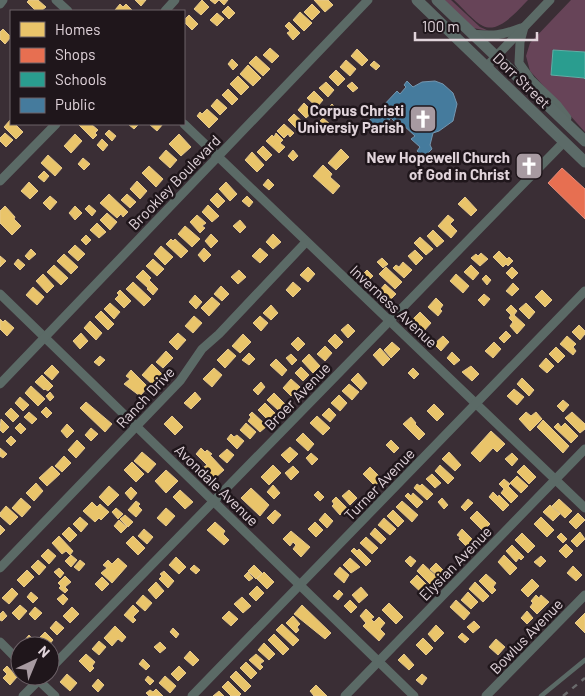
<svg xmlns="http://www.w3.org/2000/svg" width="585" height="696" font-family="Barlow,sans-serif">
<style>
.green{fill:#674458}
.homes{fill:#e9c46a;stroke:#e7c98c}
.shops{fill:#e76f51;stroke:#e58d7a}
.schools{fill:#2a9d8f;stroke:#61aea6}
.public{fill:#457b9d;stroke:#7496b0}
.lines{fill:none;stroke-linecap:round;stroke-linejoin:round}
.service{stroke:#5b6a66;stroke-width:4.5}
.minor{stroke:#5b6a66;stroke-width:9}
.secondary{stroke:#5c6b68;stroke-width:11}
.rail{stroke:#6a6b6c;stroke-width:2.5;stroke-dasharray:6 6;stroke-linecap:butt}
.labels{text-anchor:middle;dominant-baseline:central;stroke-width:5;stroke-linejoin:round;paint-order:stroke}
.street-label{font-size:15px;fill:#e1d4db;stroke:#1f161b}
.poi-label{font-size:15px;font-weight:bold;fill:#e1d4db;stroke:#1f161b;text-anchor:end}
</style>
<rect width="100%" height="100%" fill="#3a2e35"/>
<g class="green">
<path d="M443 0H451L480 27 489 31 473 28Z"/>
<path d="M454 0H528C518 10 499 34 483 26 474 22 462 7 454 0Z"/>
<path d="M571 0H585V52L553 50 551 75 584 78 585 79V132L530 71 526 56 530 43Z"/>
</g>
<g class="homes">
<path d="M29 0H38L46 7 41 11H36L27 2Z"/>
<path d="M135 0H146L141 6Z"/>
<path d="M202 0 209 7 201 15 194 9Z"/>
<path d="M210 0H228L224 5 219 0 215 4Z"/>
<path d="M314 0H328L333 5 325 12Z"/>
<path d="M120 4 123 7 126 4 133 11H116L115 10Z"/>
<path d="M312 4 320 12 312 20 304 12Z"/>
<path d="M228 6 235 13 229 19 222 12Z"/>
<path d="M300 12 312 23 304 31 293 20Z"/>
<path d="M217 13 224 19 217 26 210 20Z"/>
<path d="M189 15 198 24 192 30 184 22V20Z"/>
<path d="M289 22 300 33 293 40 287 33 290 31 285 26Z"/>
<path d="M3 29 11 37 5 44 0 39V32Z"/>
<path d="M270 48 279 56 272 63 263 55Z"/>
<path d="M357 49 368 60 362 66 351 56Z"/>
<path d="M256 56 270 69 263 76 249 63Z"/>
<path d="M232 59 238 65 233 70 228 64Z"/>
<path d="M346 60 356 69 350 76 340 67Z"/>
<path d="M374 61 380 66 376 70 370 65Z"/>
<path d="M248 65 261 78 253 86 240 74Z"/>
<path d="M336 70 345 79 338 86 329 77Z"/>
<path d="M238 76 249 87 241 95 230 84Z"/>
<path d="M326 82 334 90 328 97 319 88Z"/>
<path d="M352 82 358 88 353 92 347 86Z"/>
<path d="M228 89 238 99 232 105 222 95Z"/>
<path d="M314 91 323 100 317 107 307 98Z"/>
<path d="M217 99 227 108 220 115 211 106Z"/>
<path d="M304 103 313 112 306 118 298 110Z"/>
<path d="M332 104 337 109 334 113 328 108Z"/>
<path d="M207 109 218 119 209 128 197 116 200 112 202 114Z"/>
<path d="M294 114 306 125 300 132 288 120Z"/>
<path d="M323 118 330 124 326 128 320 121Z"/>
<path d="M11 119V124H15L23 132 16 139 4 127Z"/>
<path d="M78 124H91L98 130 95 133 97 135 93 139Z"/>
<path d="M128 124H139L134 129Z"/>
<path d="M149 124H163L157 131Z"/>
<path d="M284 124 294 133 290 137 288 134 284 138 277 131Z"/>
<path d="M109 130 116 136 112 141 105 134Z"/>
<path d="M5 133 13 140 6 147 0 141V138Z"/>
<path d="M276 133 283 140 280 143 285 147 279 153 266 141 272 135 274 137Z"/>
<path d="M75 134 82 141 71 153 64 146Z"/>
<path d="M179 134 191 147 181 156 169 144Z"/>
<path d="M102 139 108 145 103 151 97 145Z"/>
<path d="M263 146 272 155 266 161 257 152Z"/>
<path d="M341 149 349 157 336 170 328 163Z"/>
<path d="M166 150 177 160 170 168 159 158Z"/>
<path d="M293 150 298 156 293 161 288 156Z"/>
<path d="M252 152 264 165 257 172 245 160Z"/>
<path d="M48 155 62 168 55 176 41 163Z"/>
<path d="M83 158 90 164 84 170 78 164Z"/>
<path d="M323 165 332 174 330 177 340 186 333 194 313 176Z"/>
<path d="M149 166 163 179 156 187 142 173Z"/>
<path d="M44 171 49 176 44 182 38 177Z"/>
<path d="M268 179 274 185 269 190 263 185Z"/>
<path d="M137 181 147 191 140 199 130 189Z"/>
<path d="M29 182 38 191 30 199 21 191Z"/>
<path d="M226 182 237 194 230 201 219 189Z"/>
<path d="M217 193 225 201 218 208 210 200Z"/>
<path d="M109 194 128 212 123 217 121 214 117 218 100 203Z"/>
<path d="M127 194 136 202 130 208 121 200Z"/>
<path d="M50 196 57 202 50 210 43 203Z"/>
<path d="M247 196 253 202 249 207 242 201Z"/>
<path d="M465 197 477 210 471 216 458 204Z"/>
<path d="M89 205 96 211 92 216 85 209Z"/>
<path d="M208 205 219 216 212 222 202 212Z"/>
<path d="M5 206 15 217 14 219 21 226 12 235 0 223V211Z"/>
<path d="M75 206 82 213 75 220 69 213Z"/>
<path d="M107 213 117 222 110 230 100 220Z"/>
<path d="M197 215 206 223 202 226 205 228 200 233 190 222Z"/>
<path d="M448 215 454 220 450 224 457 231 451 238 438 226Z"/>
<path d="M240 220 246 227 240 233 233 226Z"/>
<path d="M97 223 106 232 99 238 90 230Z"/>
<path d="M185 226 200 239 192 247 178 234Z"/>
<path d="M433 230 444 241 437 247 427 236Z"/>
<path d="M211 234 218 241 211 248 205 241Z"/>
<path d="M273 234 281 242 273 249 266 242Z"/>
<path d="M86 235 91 240 86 245 81 240Z"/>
<path d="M420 237 433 249 426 255 414 243Z"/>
<path d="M171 239 173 241 175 239 188 251 181 258 166 244Z"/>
<path d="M75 245 85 254 78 261 68 252Z"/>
<path d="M161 246 173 257 165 265 154 254Z"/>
<path d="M204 248 211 255 204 262 198 255Z"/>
<path d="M260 248 268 255 260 263 252 256Z"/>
<path d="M31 249 36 254 29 260 25 256Z"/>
<path d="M415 250 423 258 416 265 408 256Z"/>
<path d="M499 251 507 259 509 257 513 261 508 266 506 264 503 267 493 257Z"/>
<path d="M481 253 488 259 480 266 471 258 476 254 478 256Z"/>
<path d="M64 254 78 267 71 274 57 261Z"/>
<path d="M0 256 6 261 0 267Z"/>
<path d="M382 258 388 264 383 268 377 262Z"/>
<path d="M18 259 25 265 20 270 14 264Z"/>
<path d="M153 259 164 269 157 276 146 266Z"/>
<path d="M403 262 412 270 404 278 393 268 396 265 399 267Z"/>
<path d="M54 265 68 278 61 285 47 272Z"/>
<path d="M471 265 479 273 473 280 464 272Z"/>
<path d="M308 267 315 274 308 282 300 275Z"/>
<path d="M386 267 402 282 395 289 379 274Z"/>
<path d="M512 267 518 273 512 279 506 273Z"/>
<path d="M143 270 151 278 149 280 158 289 153 295 147 289 148 288 136 277Z"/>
<path d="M239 270 246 277 238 284 231 277Z"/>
<path d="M367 270 373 276 368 281 362 275Z"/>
<path d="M43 274 54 286 47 293 36 281Z"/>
<path d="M456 274 469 286 463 293 450 281Z"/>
<path d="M486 275 491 280 487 285 482 279Z"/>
<path d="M133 282 151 299 144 306 126 289Z"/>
<path d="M293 282 301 289 293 297 286 290Z"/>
<path d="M513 283 519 289 512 296 506 291Z"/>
<path d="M385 284 396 294 389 301 379 291Z"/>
<path d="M221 286 229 294 222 301 214 294Z"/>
<path d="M33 287 44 297 37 305 26 295Z"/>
<path d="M120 290 131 301 124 308 115 299 119 295 117 293Z"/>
<path d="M542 290 552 300 545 307 535 297Z"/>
<path d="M484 294 490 299 484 306 478 300Z"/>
<path d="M195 295 202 302 196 309 189 302Z"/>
<path d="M212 297 220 304 209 316 201 308Z"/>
<path d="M436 298 443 305 440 309 442 311 438 316 428 307Z"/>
<path d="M110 303 120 312 114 319 104 309Z"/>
<path d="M526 303 535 312 529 319 519 309Z"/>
<path d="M271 305 278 313 271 320 263 313Z"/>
<path d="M511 305 517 311 514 315 525 325 517 334 510 326 513 322 509 318 511 315 506 310Z"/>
<path d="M101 311 114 324 108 330 95 317Z"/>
<path d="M420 312 431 323 423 332 411 321Z"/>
<path d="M194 316 202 323 193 333 185 326Z"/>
<path d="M260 316 268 323 261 331 253 323Z"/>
<path d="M0 319 3 322 5 320 14 328 7 336 0 329Z"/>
<path d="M90 321 102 333 96 340 84 328Z"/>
<path d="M348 324 355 331 348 338 341 330Z"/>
<path d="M579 325 585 331V334L580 340 572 332Z"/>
<path d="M506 331 511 336 504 343 499 338Z"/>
<path d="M81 333 88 341 80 349 73 341Z"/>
<path d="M178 333 186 340 177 350 169 342Z"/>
<path d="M243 334 251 342 240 353 232 346Z"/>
<path d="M335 334 343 342 336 349 328 341Z"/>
<path d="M443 336 449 342 441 351 434 344Z"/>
<path d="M567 336 576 344 573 347 576 351 573 355 560 344Z"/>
<path d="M298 337 305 344 298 351 291 344Z"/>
<path d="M392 342 400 349 391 358 384 350Z"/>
<path d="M494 342 501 349 493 358 485 351Z"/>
<path d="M325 346 332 353 325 361 317 354Z"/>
<path d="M556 347 565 356 558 363 549 354Z"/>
<path d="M380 348 390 359 383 366 373 355Z"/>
<path d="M228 349 236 356 225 368 217 360Z"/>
<path d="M166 351 173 358 163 368 156 362Z"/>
<path d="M452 352 460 360 454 365 447 358Z"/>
<path d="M249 353 255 359 249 365 242 360Z"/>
<path d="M291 354 297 360 292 365 286 358Z"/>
<path d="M309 354 320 366 313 373 302 361Z"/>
<path d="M100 356 105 360 99 366 94 362Z"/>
<path d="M546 358 554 366 547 373 539 366Z"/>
<path d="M276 359 287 370 282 376 270 365Z"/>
<path d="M152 364 162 374 152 384 142 375Z"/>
<path d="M52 365 59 372 52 380 44 373Z"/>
<path d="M471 366 479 374 472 381 462 372Z"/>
<path d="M301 367 309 375 303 381 295 373Z"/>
<path d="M214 368 222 375 212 387 203 379Z"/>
<path d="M413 368 419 374 414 379 408 373Z"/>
<path d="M131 370 148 387 140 396 124 384 130 379 126 376Z"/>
<path d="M358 373 367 383 361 390 351 380Z"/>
<path d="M42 375 53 386 48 391 45 389 44 390 35 382Z"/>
<path d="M522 378 534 390 529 396 517 384Z"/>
<path d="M291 379 300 387 291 396 283 388Z"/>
<path d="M261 382 265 387 258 395 253 390Z"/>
<path d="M349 384 359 392 352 400 342 391Z"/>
<path d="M31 386 45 399 38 406 25 393Z"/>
<path d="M514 389 524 397 517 405 507 396Z"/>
<path d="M50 392 54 397 50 401 46 396Z"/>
<path d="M195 392 201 399 191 409 184 403Z"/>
<path d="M274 393 285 404 278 410 267 400Z"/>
<path d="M339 395 347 403 340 411 331 403Z"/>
<path d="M20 397 29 405 23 411 15 403Z"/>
<path d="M563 400 569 405 563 412 557 406Z"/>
<path d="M86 402 112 424 105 432 80 408Z"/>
<path d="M265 403 277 415 270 422 258 410Z"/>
<path d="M434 404 444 414 437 421 427 411Z"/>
<path d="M46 407 52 413 47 418 41 412Z"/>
<path d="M11 408 19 416 13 422 5 414Z"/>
<path d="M329 408 336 415 330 422 322 415Z"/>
<path d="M29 412 37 419 32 424 24 417Z"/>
<path d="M252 412 267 426 260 432 248 421 251 417 249 415Z"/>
<path d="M526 412 531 416 536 412 542 419 530 431 519 419Z"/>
<path d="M572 412 585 424V429L580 433 565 418Z"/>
<path d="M172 416 183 427 175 435 164 424Z"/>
<path d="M317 416 330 428 323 435 310 423Z"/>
<path d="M411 417 416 423 415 424 425 434 419 440 403 424Z"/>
<path d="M1 419 9 427 3 433 0 430Z"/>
<path d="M543 420 569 446 563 453 537 427Z"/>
<path d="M20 423 26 429 21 434 15 428Z"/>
<path d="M246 423 256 432 250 439 240 430Z"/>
<path d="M558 423 561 427 565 423 578 436 571 443 554 427Z"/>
<path d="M67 424 74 431 67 438 61 431Z"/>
<path d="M91 428 98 434 91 441 85 435Z"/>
<path d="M491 431 505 444 497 452 493 448 480 462 471 453Z"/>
<path d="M303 433 314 444 308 451 296 440Z"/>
<path d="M231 434 234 437 237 435 244 441 237 449 227 439Z"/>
<path d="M11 436 16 441 11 446 6 441Z"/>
<path d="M77 440 85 448 76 458 68 450Z"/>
<path d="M391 440 399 448 394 453 386 445Z"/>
<path d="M290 447 298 454 289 463 281 455Z"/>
<path d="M0 448 7 454 3 458 0 456Z"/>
<path d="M201 448 205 452 207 450 212 454 210 455 224 470 215 478 204 467 207 465 196 454Z"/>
<path d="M227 449 234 455 227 463 219 456Z"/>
<path d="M142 452 156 464 148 473 134 461Z"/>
<path d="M449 452 461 465 455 471 442 459Z"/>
<path d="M311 453 318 459 312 465 306 458Z"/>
<path d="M512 453 518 459 512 466 505 459Z"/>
<path d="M64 456 71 463 62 472 55 466Z"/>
<path d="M132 462 144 474 136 482 124 470Z"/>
<path d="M273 465 281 473 269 485 261 477Z"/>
<path d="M440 465 454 478 448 484 435 471Z"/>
<path d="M524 465 536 477 529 484 517 472Z"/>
<path d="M52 466 60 474 47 486 39 478Z"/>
<path d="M293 466 299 472 291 480 285 473Z"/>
<path d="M370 467 382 479 375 486 363 474Z"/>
<path d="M166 470 178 481 166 493 155 481Z"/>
<path d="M432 474 441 483 435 488 426 479Z"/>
<path d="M517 476 528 486 521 493 510 483Z"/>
<path d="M504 479 510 484 508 486 518 496 511 503 501 493 504 489 499 484Z"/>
<path d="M36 483 43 491 34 501 26 493Z"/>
<path d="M417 484 420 486 422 484 433 494 427 500 414 488Z"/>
<path d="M273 485 280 493 274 499 267 492Z"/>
<path d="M109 486 119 495 108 506 99 497Z"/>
<path d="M131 487 137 493 131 500 125 493Z"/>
<path d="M251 488 269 505 260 516 241 498Z"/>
<path d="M180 490 193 502 185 509 173 497Z"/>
<path d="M349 490 357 498 350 505 342 496Z"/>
<path d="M318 491 324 497 320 501 314 495Z"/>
<path d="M493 492 498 497 499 495 509 505 503 511 489 497Z"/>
<path d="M408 493 411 496 413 493 423 502 417 508 405 496Z"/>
<path d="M336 497 347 508 340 515 332 506 334 504 332 501Z"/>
<path d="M21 498 31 507 22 517 12 508Z"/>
<path d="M442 498 448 505 444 509 438 502Z"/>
<path d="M468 499 473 503 465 511 461 507Z"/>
<path d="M559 499 572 511 565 518 552 506Z"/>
<path d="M136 501 140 504 138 506 142 510 136 517 128 510Z"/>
<path d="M402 501 418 515 412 522 396 507Z"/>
<path d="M92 502 97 507 100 504 109 512 101 520 99 518 95 522 83 511Z"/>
<path d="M550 505 560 514 553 521 543 512Z"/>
<path d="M6 506 18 517 10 525 0 516V513Z"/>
<path d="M116 508 123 514 118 519 112 512Z"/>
<path d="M166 508 175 516 166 526 157 518Z"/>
<path d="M275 510 281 515 273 524 267 518Z"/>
<path d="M393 510 404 521 398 527 387 516Z"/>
<path d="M477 511 490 524 483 531 470 518Z"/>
<path d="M325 513 333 521 327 528 319 520Z"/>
<path d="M578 513 585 520 576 529 569 522Z"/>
<path d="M125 515 133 522 128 527 120 519Z"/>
<path d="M80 517 88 524 81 532 73 524Z"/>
<path d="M541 517 554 530 547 537 534 524Z"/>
<path d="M384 518 396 529 390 535 378 525Z"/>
<path d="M119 520 127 527 121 533 114 526Z"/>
<path d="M215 522 225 531 223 534 229 540 224 545 207 530Z"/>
<path d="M315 522 323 530 316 537 308 529Z"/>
<path d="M0 525 5 530 0 535Z"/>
<path d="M69 527 77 535 70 542 62 534Z"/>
<path d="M375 528 386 539 381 544 370 534Z"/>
<path d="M144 529 153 537 147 544 138 536Z"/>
<path d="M462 529 475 542 469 549 459 539 460 537 457 535Z"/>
<path d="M291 531 310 547 301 557 293 549 296 545 293 542 290 546 283 539Z"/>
<path d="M580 532 585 539 577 547 571 541Z"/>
<path d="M522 533 535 546 528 553 515 540Z"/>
<path d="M561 533 567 539 563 543 557 537Z"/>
<path d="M59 536 73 551 70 555 66 551 62 554 52 543Z"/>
<path d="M133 536 145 548 138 555 126 543Z"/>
<path d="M366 537 378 548 372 554 360 543Z"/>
<path d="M566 544 573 551 566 558 559 551Z"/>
<path d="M512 545 524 557 521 560 519 558 516 562 506 551Z"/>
<path d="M354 548 357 551 359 549 371 561 366 566 351 551Z"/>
<path d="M48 549 56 556 49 564 41 556Z"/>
<path d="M71 555 77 560 71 567 65 561Z"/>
<path d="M504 555 517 568 510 575 498 562Z"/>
<path d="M410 556 416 561 411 567 405 561Z"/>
<path d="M541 556 546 561 540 567 534 562Z"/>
<path d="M176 557 186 567 179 574 169 565Z"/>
<path d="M118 558 127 566 112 583 101 573 107 568 103 565 108 560 112 564Z"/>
<path d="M350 558 360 567 351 573 343 565Z"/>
<path d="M38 560 46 567 39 575 31 567Z"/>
<path d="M80 560 85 564 79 571 74 567Z"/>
<path d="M436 563 445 572 440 578 430 569Z"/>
<path d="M423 564 439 579 432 586 417 571Z"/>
<path d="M194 565 200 570 196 574 190 569Z"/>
<path d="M254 565 262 573 256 579 248 571Z"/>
<path d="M573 566 582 575 576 581 567 573Z"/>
<path d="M340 567 349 575 344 583 334 574Z"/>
<path d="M59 568 64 573 60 578 54 572Z"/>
<path d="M27 570 34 577 24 587 17 580Z"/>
<path d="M164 571 174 581 168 588 159 579 162 576 160 574Z"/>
<path d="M248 572 253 578 249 581 244 576Z"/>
<path d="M264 572 274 582 267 589 257 579Z"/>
<path d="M486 574 496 583 493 587 496 590 492 594 479 581Z"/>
<path d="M417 575 430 588 424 595 410 582Z"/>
<path d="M65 576 71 582 65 587 68 590 65 593 59 588 61 586 58 583Z"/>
<path d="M102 577 109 584 102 591 95 584Z"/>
<path d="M532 579 539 586 528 597 521 590Z"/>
<path d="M156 582 164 591 156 599 148 590Z"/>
<path d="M475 582 489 596 483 602 469 589Z"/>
<path d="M257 586 264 593 256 601 249 594Z"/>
<path d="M361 587 368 595 359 603 352 595Z"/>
<path d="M12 588 18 594 9 604 2 598Z"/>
<path d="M339 590 343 594 338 600 333 596Z"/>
<path d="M31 592 38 598 33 603 27 597Z"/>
<path d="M468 592 478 602 471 609 461 600Z"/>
<path d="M63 594 68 599 63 605 57 599Z"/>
<path d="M143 595 152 603 145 611 136 603Z"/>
<path d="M536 595 539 598 541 595 549 602 537 614 530 607 533 603 531 601Z"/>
<path d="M242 597 251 606 243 613 234 604Z"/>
<path d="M350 600 357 607 351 613 344 606Z"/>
<path d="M456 600 470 613 464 620 450 607Z"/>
<path d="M389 603 403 617 396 624 382 610Z"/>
<path d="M20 605 27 611 19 620 12 613Z"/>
<path d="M133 605 139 611 133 617 136 620 133 623 124 615Z"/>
<path d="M302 605 331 633 325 639 294 614Z"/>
<path d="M35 607 42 613 35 620 29 614Z"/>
<path d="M72 607 79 614 70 623 63 616Z"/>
<path d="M366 609 374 617 371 619 374 622 379 617 385 623 380 629 385 634 379 641 363 626 366 623 360 616Z"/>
<path d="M3 611 7 616 2 621 0 620V614Z"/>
<path d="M229 611 238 619 231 626 222 618Z"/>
<path d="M527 611 533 618 527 624 521 618Z"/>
<path d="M585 613V633L575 623Z"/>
<path d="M293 616 300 624 297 627 299 630 296 633 286 623Z"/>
<path d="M56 621 64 628 57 635 50 628Z"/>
<path d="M474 621 480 627 473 633 467 627Z"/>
<path d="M282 624 299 640 293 646 276 630Z"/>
<path d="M436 625 444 633 435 642 428 634Z"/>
<path d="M115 626 126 637 122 642 118 639 112 646 104 638Z"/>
<path d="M173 628 179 634 176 638 170 632Z"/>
<path d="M45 632 53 640 48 646 39 638Z"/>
<path d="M462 633 469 639 465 643 458 637Z"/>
<path d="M274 634 289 649 283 655 268 640Z"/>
<path d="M29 635 33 640 39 646H30L24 641Z"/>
<path d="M423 638 433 648 426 655 416 645Z"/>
<path d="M496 639 505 647 498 655 489 647Z"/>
<path d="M99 641 106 647 99 655 92 649Z"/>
<path d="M160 642 166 648 160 653 154 647Z"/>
<path d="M264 643 275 654 269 660 258 650Z"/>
<path d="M190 651 199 660 193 666 184 658Z"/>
<path d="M86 654 95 662 92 666 94 668 90 672 79 661Z"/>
<path d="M256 654 264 661 260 664 263 667 260 670 249 660Z"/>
<path d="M404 654 414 665 409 670 398 660Z"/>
<path d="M143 659 150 666 146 670 139 664Z"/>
<path d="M246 662 257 673 251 679 240 668Z"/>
<path d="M7 666 17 677 10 685 3 678 7 674 3 670Z"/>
<path d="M179 666 186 673 178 681 171 674Z"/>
<path d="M236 671 251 686 245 692 230 677Z"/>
<path d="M67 674 77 683 70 691 60 682Z"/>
<path d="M422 674 427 678 422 685 416 680Z"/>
<path d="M148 676 154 681 150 685 145 680Z"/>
<path d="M165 676 176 686 170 693 159 683Z"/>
<path d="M98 679 104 685 98 692 92 686Z"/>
<path d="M228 681 241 694 239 696H231L222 687Z"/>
<path d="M316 685 327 696H314L310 691Z"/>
<path d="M156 689 163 696H149L146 693 150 690 153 692Z"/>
<path d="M219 691 224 696H213Z"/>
</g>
<path class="shops" d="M562 168 585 189V219L548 183Z"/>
<path class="schools" d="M553 50 585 52V79L584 78 551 75Z"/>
<path class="public" d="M407 81 413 87 422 82 435 81 443 84 453 93 457 104 453 121 439 131 433 133 430 145 432 149 424 157 417 151 420 147 411 139 415 136 402 124 400 127 391 118 376 134 366 124 397 91 400 94 406 87 404 85Z"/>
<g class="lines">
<path class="service" d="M541 696 585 660"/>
<g class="minor">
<path d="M56 0 68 11"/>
<path d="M0 4 3 0"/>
<path d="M165 11 175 0"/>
<path d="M524 27 520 42 519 63 531 80 557 105 567 118"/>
<path d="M472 34C494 36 500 36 521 28"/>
<path d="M486 67 550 0"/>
<path d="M184 124 585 508"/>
<path d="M0 181 56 124"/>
<path d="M0 294 414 696"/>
<path d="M0 384 368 0"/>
<path d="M0 568 180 381 202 349 219 334 306 242"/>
<path d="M0 642 20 662"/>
<path d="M50 669 564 142"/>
<path d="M34 676 55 696"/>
<path d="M23 696 43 676"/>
<path d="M192 696 585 291"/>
<path d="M345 696 585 449"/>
<path d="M486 696 585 595"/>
</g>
<g class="secondary">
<path d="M417 0 585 162"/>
<path d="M437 0 585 141"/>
</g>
<path class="rail" d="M563 696 585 678"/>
</g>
<defs>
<g id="church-square" transform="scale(1.4375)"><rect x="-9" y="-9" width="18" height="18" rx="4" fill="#a79aa1" stroke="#1f161b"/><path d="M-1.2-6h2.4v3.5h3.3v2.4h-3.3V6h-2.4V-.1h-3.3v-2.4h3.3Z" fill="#fff"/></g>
</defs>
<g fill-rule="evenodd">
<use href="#church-square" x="423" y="119"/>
<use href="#church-square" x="529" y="166"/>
</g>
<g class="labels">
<g class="street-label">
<text transform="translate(522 80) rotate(44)">Dorr Street</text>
<text transform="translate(174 182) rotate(-46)">Brookley Boulevard</text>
<text transform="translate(394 306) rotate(43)">Inverness Avenue</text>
<text transform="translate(297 396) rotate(-46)">Broer Avenue</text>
<text transform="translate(145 397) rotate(-47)">Ranch Drive</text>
<text transform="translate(379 484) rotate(-46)">Turner Avenue</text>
<text transform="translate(217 485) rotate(44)">Avondale Avenue</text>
<text transform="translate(455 563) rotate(-46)">Elysian Avenue</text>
<text transform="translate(526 636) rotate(-46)">Bowlus Avenue</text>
</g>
<g class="poi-label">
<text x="404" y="110">Corpus Christi<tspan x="404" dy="17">Universiy Parish</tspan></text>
<text x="510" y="157">New Hopewell Church<tspan x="510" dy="17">of God in Christ</tspan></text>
</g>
</g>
<rect x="10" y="10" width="175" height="115" fill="#1f161b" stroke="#6d6268"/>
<rect x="20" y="22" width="25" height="15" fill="#e9c46a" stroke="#6d6268"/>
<text x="55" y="35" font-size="15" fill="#e1d4db">Homes</text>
<rect x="20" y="48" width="25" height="15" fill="#e76f51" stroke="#6d6268"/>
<text x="55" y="60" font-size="15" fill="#e1d4db">Shops</text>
<rect x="20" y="72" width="25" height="15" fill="#2a9d8f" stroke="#6d6268"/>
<text x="55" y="85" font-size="15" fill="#e1d4db">Schools</text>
<rect x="20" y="98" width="25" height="15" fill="#457b9d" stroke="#6d6268"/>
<text x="55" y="110" font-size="15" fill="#e1d4db">Public</text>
<g transform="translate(35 661) rotate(44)"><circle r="24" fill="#1f161b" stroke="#6d6268"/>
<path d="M0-4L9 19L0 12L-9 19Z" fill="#a79aa1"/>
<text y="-8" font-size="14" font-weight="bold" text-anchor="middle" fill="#e1d4db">N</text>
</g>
<path d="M415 32v8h122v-8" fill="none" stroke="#e1d4db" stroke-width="2.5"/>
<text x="422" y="32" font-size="15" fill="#e1d4db" stroke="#1f161b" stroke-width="4" paint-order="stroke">100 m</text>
</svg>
